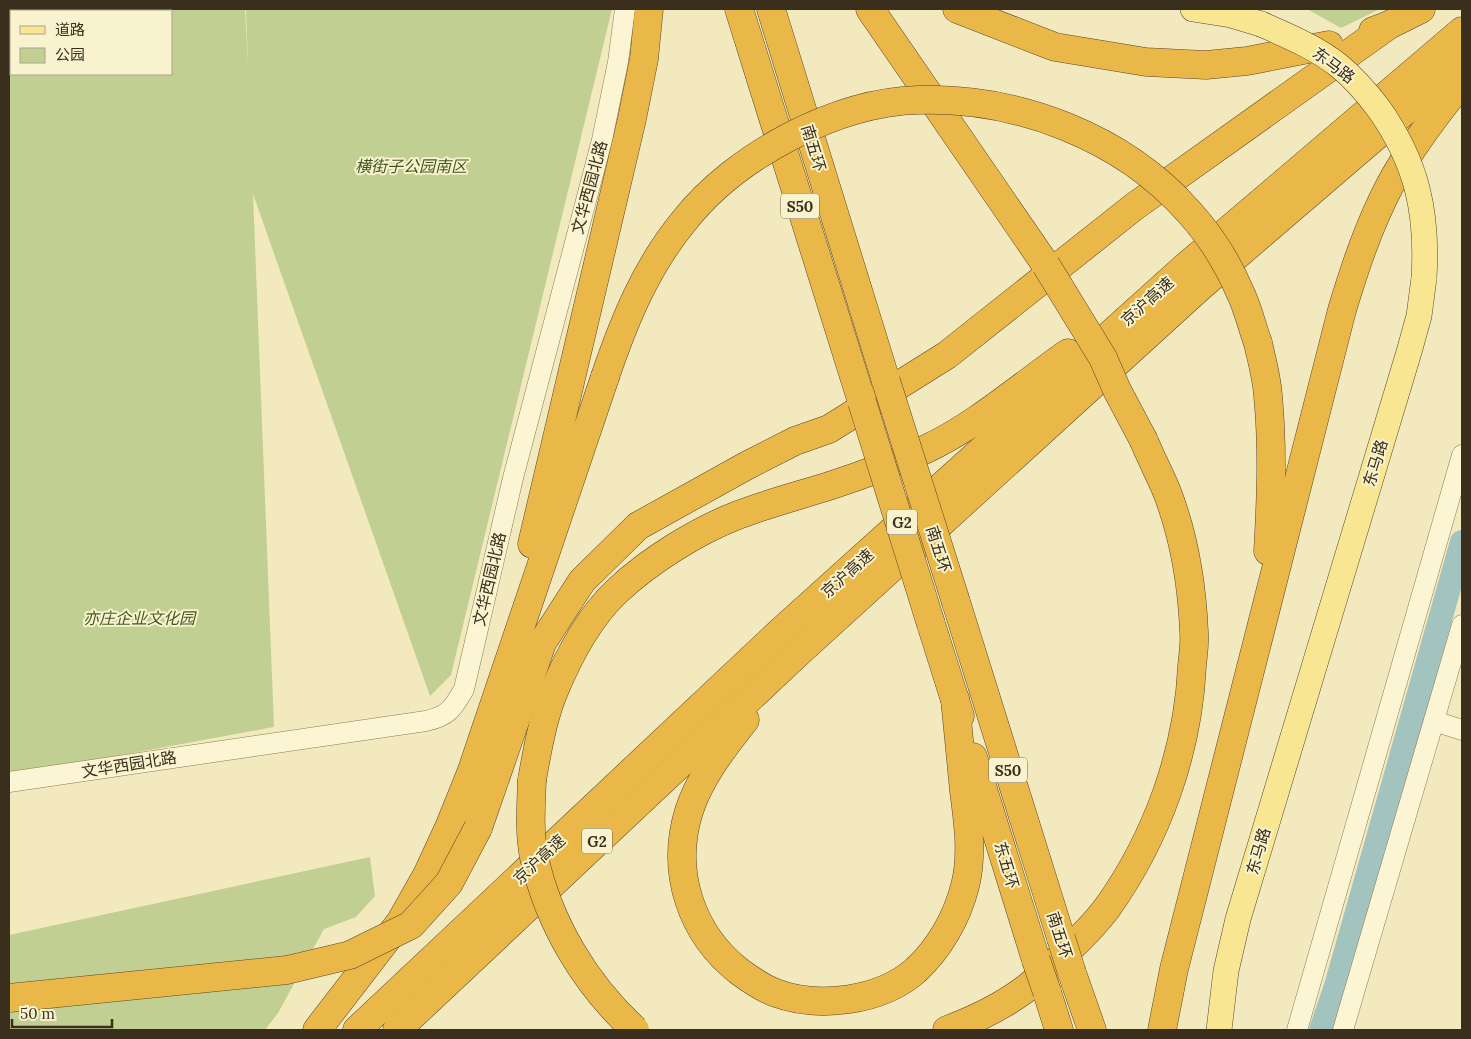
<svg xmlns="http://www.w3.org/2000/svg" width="1471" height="1039" font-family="Lora,'Noto Sans SC',serif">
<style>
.green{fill:#c1d092;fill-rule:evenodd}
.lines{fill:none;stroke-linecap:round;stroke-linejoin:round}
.river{stroke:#a3c3be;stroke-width:24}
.minor-casing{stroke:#8c7a56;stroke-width:21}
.major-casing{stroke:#59462b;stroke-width:26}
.highway-casing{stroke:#59462b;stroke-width:29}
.minor{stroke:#fcf5d3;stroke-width:20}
.major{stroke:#f8e693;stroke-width:25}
.highway{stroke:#e9b848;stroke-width:28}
.major-bridge-casing{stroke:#59462b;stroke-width:26;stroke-linecap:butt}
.highway-bridge-casing{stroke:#59462b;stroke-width:29;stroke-linecap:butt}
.major-bridge{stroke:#f8e693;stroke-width:25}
.highway-bridge{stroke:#e9b848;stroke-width:28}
.labels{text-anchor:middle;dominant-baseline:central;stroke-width:4;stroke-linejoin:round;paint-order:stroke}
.shield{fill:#f8f2cf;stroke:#736952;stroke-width:1}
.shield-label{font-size:15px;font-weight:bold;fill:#3a2e1c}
.street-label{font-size:16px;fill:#3a2e1c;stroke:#f8f2cf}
.park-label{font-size:16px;font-style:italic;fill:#435820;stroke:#f8f2cf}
</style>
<rect width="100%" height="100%" fill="#f2e9bf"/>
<g class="green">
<path d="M9 9H245L248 67 246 9H612L451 675 430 696 253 194 274 727 9 776ZM11 11H171V74H11Z"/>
<path d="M1307 9H1380L1341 28Z"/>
<path d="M370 857 375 896 356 917 324 929 278 1013 265 1030H9V935Z"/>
</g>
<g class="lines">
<path class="river" d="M1321 1030 1336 986 1462 542"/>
<g class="minor-casing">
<g id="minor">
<path d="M1434 721 1462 730"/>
<path d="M9 782 426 721C449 716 453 708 464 689L513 478 602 140 618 62 625 9"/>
<path d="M1297 1030 1462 455"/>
<path d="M1343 1030 1462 625"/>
</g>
</g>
<g class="major-casing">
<g id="major">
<path d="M1193 9 1231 15 1261 24"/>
<path d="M1219 1030 1226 971 1238 919 1409 352 1419 316 1424 278"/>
</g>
</g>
<g class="highway-casing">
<g id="highway">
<path d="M739 9 862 402"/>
<path d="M771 9 886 381"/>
<path d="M870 9 1046 265"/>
<path d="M957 9 1055 47 1146 62 1206 65 1247 61 1329 45"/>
<path d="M1373 31 1389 25 1421 9"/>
<path d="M1258 343C1262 361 1267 379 1268 396 1273 448 1271 499 1268 551"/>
<path d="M532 544 632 119 644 59 649 9"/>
<path d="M956 602 1061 938"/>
<path d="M931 624 960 716"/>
<path d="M745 720C723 748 700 777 689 811 670 872 691 934 740 972 751 980 764 989 776 993 819 1009 880 1001 915 971 939 949 957 918 965 886 973 855 968 822 964 791 961 760 958 730 955 699"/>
<path d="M973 757 1036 960"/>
<path d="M532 780C537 752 542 723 552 696 567 659 588 618 617 591 650 560 697 531 738 515 769 503 801 495 832 485 863 475 894 463 924 450 976 426 1021 386 1068 353"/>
<path d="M478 828 542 643 582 581 638 526 746 466 795 441 829 429 947 355 1135 206 1389 25"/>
<path d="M1072 973 1092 1030"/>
<path d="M1047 992 1059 1030"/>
<path d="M317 1030 401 921 427 875 450 825 471 773 605 377"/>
<path d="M357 1030 780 632 1184 268 1462 31"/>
<path d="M397 1030 798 653 1200 287 1462 62"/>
<path d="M947 1030C974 1020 1001 1007 1024 990 1039 979 1052 965 1066 952 1080 939 1095 924 1107 908 1157 838 1188 752 1192 666 1193 655 1195 644 1194 632 1192 585 1184 536 1167 492 1160 475 1151 458 1144 441"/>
<path d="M1162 1030 1174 969 1342 310C1355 267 1369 225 1390 185 1410 148 1436 114 1462 82"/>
</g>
</g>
<use href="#minor" class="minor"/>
<use href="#major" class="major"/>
<use href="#highway" class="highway"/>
<g class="major-bridge-casing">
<path id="major-bridge" d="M1261 24C1288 36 1315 47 1338 65 1354 78 1367 93 1379 109 1417 163 1428 212 1424 278"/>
</g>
<g class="highway-bridge-casing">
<g id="highway-bridge">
<path d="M1046 265 1103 358 1117 390 1144 441"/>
<path d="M605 377C624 321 646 267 684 221 735 156 836 102 918 100 1018 97 1123 137 1189 212 1210 235 1228 264 1240 292 1248 308 1252 327 1258 343"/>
<path d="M886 381 956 602"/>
<path d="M862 402 931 624"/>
<path d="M532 780C531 806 529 832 534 857 549 924 585 984 635 1030"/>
<path d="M1061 938 1072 973"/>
<path d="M1036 960 1047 992"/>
<path d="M9 998 287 970 350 955 411 925 449 883 478 828"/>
</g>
</g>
<use href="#major-bridge" class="major-bridge"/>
<use href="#highway-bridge" class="highway-bridge"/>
</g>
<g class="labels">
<g class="shield">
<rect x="781" y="193.5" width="38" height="25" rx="4"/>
<rect x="887" y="509.5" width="30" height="25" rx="4"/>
<rect x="989" y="757.5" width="38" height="25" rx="4"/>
<rect x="582" y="828.5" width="30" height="25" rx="4"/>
</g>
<g class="shield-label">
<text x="800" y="206">S50</text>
<text x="902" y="522">G2</text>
<text x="1008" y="770">S50</text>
<text x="597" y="841">G2</text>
</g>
<g class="street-label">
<text transform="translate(1334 65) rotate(37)">东马路</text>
<text transform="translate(814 148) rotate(73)">南五环</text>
<text transform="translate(589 187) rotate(-75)">文华西园北路</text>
<text transform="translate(1147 301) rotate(-42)">京沪高速</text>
<text transform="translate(1375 463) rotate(-73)">东马路</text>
<text transform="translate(939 549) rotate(72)">南五环</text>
<text transform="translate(847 573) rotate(-42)">京沪高速</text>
<text transform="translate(489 579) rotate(-77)">文华西园北路</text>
<text transform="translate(129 764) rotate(-9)">文华西园北路</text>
<text transform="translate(1258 851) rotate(-74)">东马路</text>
<text transform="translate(539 859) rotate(-43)">京沪高速</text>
<text transform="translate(1007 865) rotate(73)">东五环</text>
<text transform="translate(1060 935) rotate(72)">南五环</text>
</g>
<g class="park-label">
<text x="411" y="166">横街子公园南区</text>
<text x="139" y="618">亦庄企业文化园</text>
</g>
</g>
<rect width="1471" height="1039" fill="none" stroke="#3a2e1c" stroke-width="20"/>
<rect x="10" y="10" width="162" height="65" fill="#f8f2cf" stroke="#aca487"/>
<rect x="20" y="26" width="25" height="8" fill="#f8e693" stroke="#aca487"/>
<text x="55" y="35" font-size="15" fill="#3a2e1c">道路</text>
<rect x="20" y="48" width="25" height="15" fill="#c1d092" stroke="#aca487"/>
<text x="55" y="60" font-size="15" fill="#3a2e1c">公园</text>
<path d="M12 1019v8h100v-8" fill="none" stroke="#3a2e1c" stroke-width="2.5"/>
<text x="20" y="1019" font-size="15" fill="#3a2e1c" stroke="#f8f2cf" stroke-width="4" paint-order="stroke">50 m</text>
</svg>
